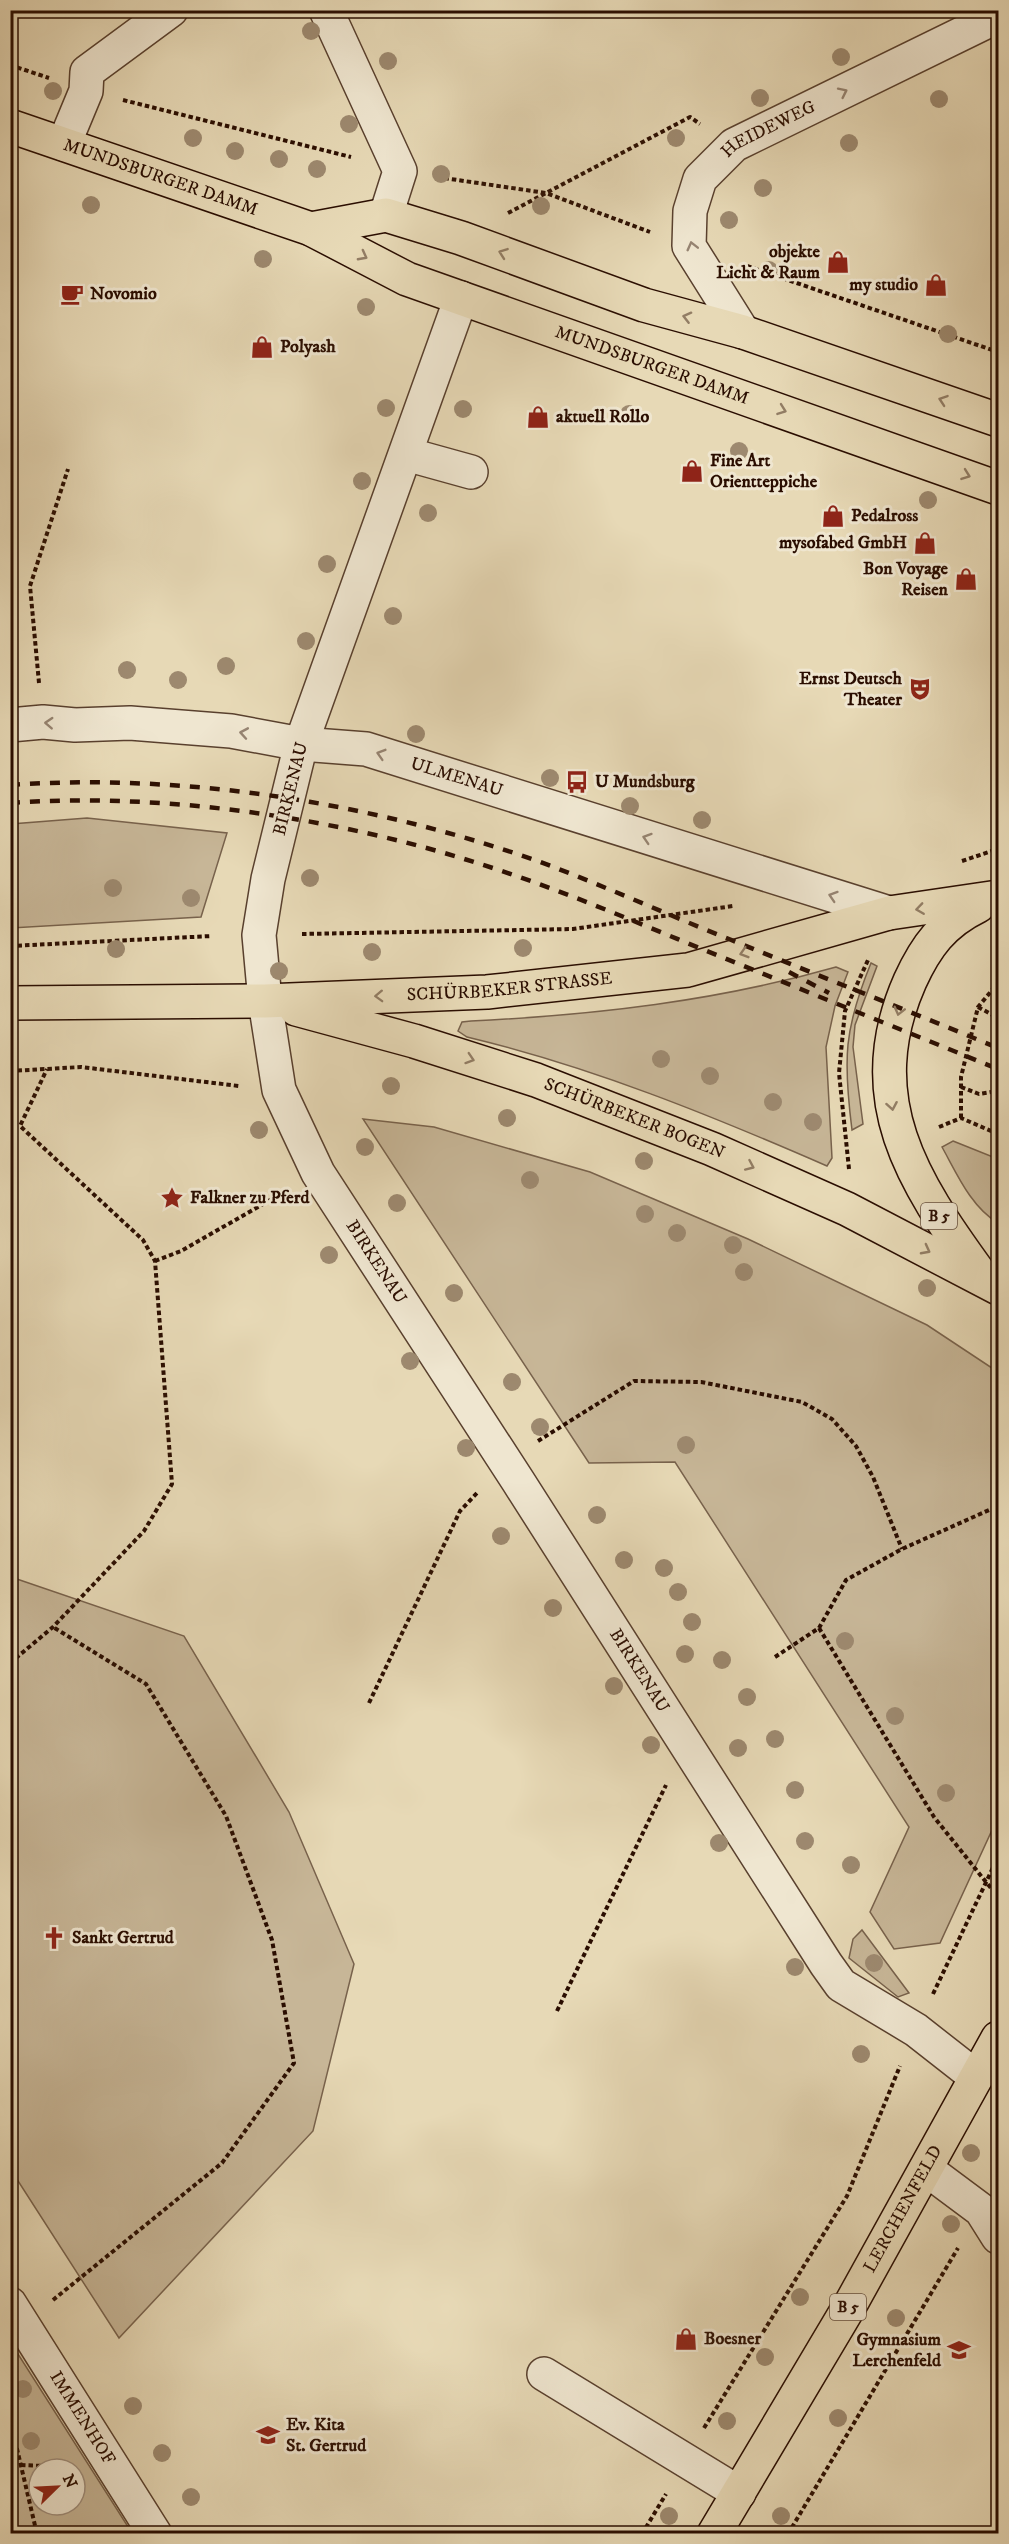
<svg xmlns="http://www.w3.org/2000/svg" width="1009" height="2544" font-family="'IM FELL DW Pica',serif">
<style>
.green{fill:#c7b697;stroke:#78624c;stroke-width:1.5;fill-rule:evenodd}
.lines{fill:none;stroke-linecap:round;stroke-linejoin:round}
.minor-casing{stroke:#59402e;stroke-width:36}
.major-casing{stroke:#2a0d00;stroke-width:36}
.path{stroke:#2a0d00;stroke-width:4;stroke-dasharray:4.5 3;stroke-linecap:butt}
.minor{stroke:#efe6d0;stroke-width:33}
.major{stroke:#e7d9b6;stroke-width:33}
.rail{stroke:#2a0d00;stroke-width:4.5;stroke-dasharray:10 10;stroke-linecap:butt}
.tree{fill:#9d896f}
.oneway{stroke:#968472}
.oneway2{stroke:#927d64}
.labels{text-anchor:middle;dominant-baseline:central;stroke-width:6;stroke-linejoin:round;paint-order:stroke}
.shield{fill:#efe6d0;stroke:#654e3e;stroke-width:1.5}
.shield-label{font-size:16px;font-weight:bold;fill:#2a0d00}
.street-label{font-size:18px;fill:#2a0d00;stroke:#efe6d0}
.poi-label{font-size:18px;font-weight:bold;fill:#2a0d00;stroke:#efe6d0;text-anchor:start}
</style>
<rect width="100%" height="100%" fill="#e7d9b6"/>
<filter id="stains"><feTurbulence type="fractalNoise" baseFrequency=".00333" numOctaves="4"/><feColorMatrix values="0 0 0 0 .2 0 0 0 0 .09 0 0 0 0 .02 0 0 0 .5 -.17"/></filter>
<radialGradient id="worn" r=".72"><stop offset=".6" stop-color="#630" stop-opacity="0"/><stop offset="1" stop-color="#630" stop-opacity=".3"/></radialGradient>
<g class="green">
<path d="M87 818 227 833 201 917 11 928V824Z"/>
<path d="M871 963 877 966 855 1025 853 1047 863 1124 852 1130C843 1059 844 1029 871 963Z"/>
<path d="M836 967 848 972 835 1006 826 1047 832 1158 827 1166C710 1115 592 1067 467 1037L458 1031 462 1022 471 1021C595 1015 717 1001 836 967Z"/>
<path d="M363 1119 434 1127 590 1172 748 1239 927 1325 998 1372V1817L940 1943 894 1949 870 1912 909 1827 675 1462 589 1463Z"/>
<path d="M953 1141 998 1159V1223C971 1207 957 1174 942 1147Z"/>
<path d="M11 1577 184 1636 289 1812 354 1964 313 2131 119 2338 11 2170Z"/>
<path d="M862 1930 909 1993 898 1997 849 1958 853 1939Z"/>
<path d="M10 2343H11L132 2533H11ZM39 2469H75V2505H39Z"/>
</g>
<g class="lines">
<g class="minor-casing">
<g id="minor">
<path d="M326 10 400 171 386 215"/>
<path d="M64 144 86 91 87 72 171 10"/>
<path id="s1" d="M461 298 301 744 268 879 259 935 265 1001 279 1090 318 1173 518 1481 826 1964 841 1985 916 2030 976 2077"/>
<path id="s2" d="M743 332 689 246 690 211 700 179 734 145 998 16"/>
<path d="M406 454 471 472"/>
<path id="s3" d="M10 725 43 722 75 725 130 723 231 731 301 744 366 749 889 913"/>
<path d="M926 2169 981 2210 998 2237"/>
<path id="s4" d="M10 2304 155 2534"/>
<path d="M544 2374 739 2493"/>
</g>
</g>
<g class="major-casing">
<g id="major">
<path id="s5" d="M10 126 311 229 407 279 998 488"/>
<path d="M311 229 386 215 461 238 644 305 743 332 998 420"/>
<path d="M978 906C943 923 926 946 910 981 858 1098 913 1182 980 1274"/>
<path id="s6" d="M10 1003 265 1001 487 992 688 970 889 913 998 897"/>
<path id="s7" d="M296 1009 414 1041 536 1080 712 1149 847 1209 998 1288"/>
<path id="s8" d="M714 2534 849 2307 998 2038"/>
</g>
</g>
<g class="path">
<path d="M10 65 49 78"/>
<path d="M123 100 351 157"/>
<path d="M437 177 546 193 650 232"/>
<path d="M508 213 690 117 700 124"/>
<path d="M747 266 998 352"/>
<path d="M39 683 30 586 68 469"/>
<path d="M962 861 998 849"/>
<path d="M302 934 573 929 733 906"/>
<path d="M10 946 212 936"/>
<path d="M978 1007 998 1018"/>
<path d="M10 1071 81 1067 239 1086"/>
<path d="M961 1087 979 1094 998 1091"/>
<path d="M961 1118V1077L978 1007 998 983"/>
<path d="M939 1127 961 1118 998 1134"/>
<path d="M849 1169 839 1073 845 1011 868 960"/>
<path d="M155 1261 181 1251 286 1191"/>
<path d="M538 1441 634 1381 701 1382 802 1402 832 1419 856 1446 873 1477 902 1549"/>
<path d="M819 1628 934 1817 998 1897"/>
<path d="M775 1657 819 1628 846 1580 902 1549 998 1506"/>
<path d="M10 1663 53 1627 144 1531 172 1484 155 1261 143 1240 20 1126 47 1069"/>
<path d="M369 1703 460 1511 478 1492"/>
<path d="M933 1994 998 1857"/>
<path d="M557 2011 666 1785"/>
<path d="M53 2300 222 2163 294 2063 272 1940 226 1816 146 1684 53 1627"/>
<path d="M10 2419 37 2534"/>
<path d="M704 2428 847 2196 900 2066"/>
<path d="M21 2465 68 2467"/>
<path d="M642 2534 666 2494"/>
<path d="M788 2534 958 2248"/>
</g>
<use href="#minor" class="minor"/>
<use href="#major" class="major"/>
<g class="rail">
<path d="M10 785C185 773 366 802 532 859 598 883 663 913 729 939 819 976 909 1011 998 1048"/>
<path d="M10 803C160 792 334 817 477 863 561 889 642 925 724 958 815 995 907 1032 998 1069"/>
<path d="M789 972 829 993"/>
</g>
</g>
<g class="tree">
<circle cx="311" cy="31" r="9"/>
<circle cx="841" cy="57" r="9"/>
<circle cx="388" cy="61" r="9"/>
<circle cx="53" cy="91" r="9"/>
<circle cx="760" cy="98" r="9"/>
<circle cx="939" cy="99" r="9"/>
<circle cx="349" cy="124" r="9"/>
<circle cx="193" cy="138" r="9"/>
<circle cx="676" cy="138" r="9"/>
<circle cx="849" cy="143" r="9"/>
<circle cx="235" cy="151" r="9"/>
<circle cx="279" cy="159" r="9"/>
<circle cx="317" cy="169" r="9"/>
<circle cx="441" cy="174" r="9"/>
<circle cx="763" cy="188" r="9"/>
<circle cx="91" cy="205" r="9"/>
<circle cx="541" cy="206" r="9"/>
<circle cx="729" cy="220" r="9"/>
<circle cx="263" cy="259" r="9"/>
<circle cx="769" cy="270" r="9"/>
<circle cx="366" cy="307" r="9"/>
<circle cx="948" cy="334" r="9"/>
<circle cx="386" cy="408" r="9"/>
<circle cx="463" cy="409" r="9"/>
<circle cx="629" cy="414" r="9"/>
<circle cx="739" cy="451" r="9"/>
<circle cx="362" cy="481" r="9"/>
<circle cx="928" cy="500" r="9"/>
<circle cx="428" cy="513" r="9"/>
<circle cx="327" cy="564" r="9"/>
<circle cx="393" cy="616" r="9"/>
<circle cx="306" cy="641" r="9"/>
<circle cx="226" cy="666" r="9"/>
<circle cx="127" cy="670" r="9"/>
<circle cx="178" cy="680" r="9"/>
<circle cx="416" cy="734" r="9"/>
<circle cx="550" cy="778" r="9"/>
<circle cx="630" cy="806" r="9"/>
<circle cx="702" cy="820" r="9"/>
<circle cx="310" cy="878" r="9"/>
<circle cx="113" cy="888" r="9"/>
<circle cx="191" cy="898" r="9"/>
<circle cx="523" cy="948" r="9"/>
<circle cx="116" cy="949" r="9"/>
<circle cx="372" cy="952" r="9"/>
<circle cx="279" cy="971" r="9"/>
<circle cx="661" cy="1059" r="9"/>
<circle cx="710" cy="1076" r="9"/>
<circle cx="391" cy="1086" r="9"/>
<circle cx="773" cy="1102" r="9"/>
<circle cx="507" cy="1118" r="9"/>
<circle cx="813" cy="1122" r="9"/>
<circle cx="259" cy="1130" r="9"/>
<circle cx="365" cy="1147" r="9"/>
<circle cx="644" cy="1161" r="9"/>
<circle cx="530" cy="1180" r="9"/>
<circle cx="397" cy="1203" r="9"/>
<circle cx="645" cy="1214" r="9"/>
<circle cx="677" cy="1233" r="9"/>
<circle cx="733" cy="1245" r="9"/>
<circle cx="329" cy="1255" r="9"/>
<circle cx="744" cy="1272" r="9"/>
<circle cx="927" cy="1288" r="9"/>
<circle cx="454" cy="1293" r="9"/>
<circle cx="410" cy="1361" r="9"/>
<circle cx="512" cy="1382" r="9"/>
<circle cx="540" cy="1427" r="9"/>
<circle cx="686" cy="1445" r="9"/>
<circle cx="466" cy="1448" r="9"/>
<circle cx="597" cy="1515" r="9"/>
<circle cx="501" cy="1536" r="9"/>
<circle cx="624" cy="1560" r="9"/>
<circle cx="664" cy="1568" r="9"/>
<circle cx="678" cy="1592" r="9"/>
<circle cx="553" cy="1608" r="9"/>
<circle cx="692" cy="1622" r="9"/>
<circle cx="845" cy="1641" r="9"/>
<circle cx="685" cy="1654" r="9"/>
<circle cx="722" cy="1660" r="9"/>
<circle cx="614" cy="1686" r="9"/>
<circle cx="747" cy="1697" r="9"/>
<circle cx="895" cy="1716" r="9"/>
<circle cx="775" cy="1739" r="9"/>
<circle cx="651" cy="1745" r="9"/>
<circle cx="738" cy="1748" r="9"/>
<circle cx="795" cy="1790" r="9"/>
<circle cx="946" cy="1793" r="9"/>
<circle cx="805" cy="1841" r="9"/>
<circle cx="719" cy="1843" r="9"/>
<circle cx="851" cy="1865" r="9"/>
<circle cx="874" cy="1963" r="9"/>
<circle cx="795" cy="1967" r="9"/>
<circle cx="861" cy="2054" r="9"/>
<circle cx="971" cy="2153" r="9"/>
<circle cx="951" cy="2224" r="9"/>
<circle cx="800" cy="2297" r="9"/>
<circle cx="896" cy="2318" r="9"/>
<circle cx="765" cy="2357" r="9"/>
<circle cx="23" cy="2389" r="9"/>
<circle cx="133" cy="2406" r="9"/>
<circle cx="838" cy="2418" r="9"/>
<circle cx="727" cy="2421" r="9"/>
<circle cx="31" cy="2441" r="9"/>
<circle cx="162" cy="2453" r="9"/>
<circle cx="191" cy="2497" r="9"/>
<circle cx="669" cy="2516" r="9"/>
<circle cx="781" cy="2516" r="9"/>
</g>
<defs><path id="oneway-chevron" d="M-2-3.5L2.5 0L-2 3.5" fill="none" stroke-width="1.6" stroke-linecap="round" stroke-linejoin="round" transform="scale(1.5)"/></defs>
<g class="oneway">
<use href="#oneway-chevron" transform="translate(843 92) rotate(-26)"/>
<use href="#oneway-chevron" transform="translate(692 246) rotate(-104)"/>
<use href="#oneway-chevron" transform="translate(49 723) rotate(-177)"/>
<use href="#oneway-chevron" transform="translate(244 733) rotate(-170)"/>
<use href="#oneway-chevron" transform="translate(381 754) rotate(-163)"/>
<use href="#oneway-chevron" transform="translate(647 838) rotate(-162)"/>
<use href="#oneway-chevron" transform="translate(833 896) rotate(-162)"/>
</g>
<g class="oneway2">
<use href="#oneway-chevron" transform="translate(503 253) rotate(-160)"/>
<use href="#oneway-chevron" transform="translate(363 256) rotate(28)"/>
<use href="#oneway-chevron" transform="translate(687 317) rotate(-166)"/>
<use href="#oneway-chevron" transform="translate(943 400) rotate(-161)"/>
<use href="#oneway-chevron" transform="translate(782 410) rotate(20)"/>
<use href="#oneway-chevron" transform="translate(966 475) rotate(20)"/>
<use href="#oneway-chevron" transform="translate(920 909) rotate(172)"/>
<use href="#oneway-chevron" transform="translate(744 953) rotate(163)"/>
<use href="#oneway-chevron" transform="translate(379 996) rotate(178)"/>
<use href="#oneway-chevron" transform="translate(899 1011) rotate(104)"/>
<use href="#oneway-chevron" transform="translate(470 1059) rotate(18)"/>
<use href="#oneway-chevron" transform="translate(892 1106) rotate(80)"/>
<use href="#oneway-chevron" transform="translate(750 1166) rotate(24)"/>
<use href="#oneway-chevron" transform="translate(926 1250) rotate(28)"/>
</g>
<defs>
<g id="shop-bare" transform="scale(1.8)"><path d="M-5-2.5h2.3a2.7 3.5 0 0 1 5.4 0H5L5.5 6h-11ZM-1.5-2.5h3a1.5 2.3 0 0 0-3 0Z" fill="#8f2418" stroke="#efe6d0" stroke-width="2.5" paint-order="stroke"/></g>
<g id="cafe-bare" transform="scale(1.8)"><path d="M-5.5-4.5H6V0H3Q3 3.5 0 3.5H-2.5Q-5.5 3.5-5.5 0ZM3-3.2v2h1.7v-2ZM-6 4.5H4V6H-6Z" fill="#8f2418" stroke="#efe6d0" stroke-width="2.5" paint-order="stroke"/></g>
<g id="theatre-bare" transform="scale(1.8)"><path d="M-5-5.5Q0-4 5-5.5V0Q5 5 0 6Q-5 5-5 0ZM-3.3-2.5H-1v1.5H-3.3ZM1-2.5H3.3v1.5H1ZM-2.8 1Q0 5.5 2.8 1Z" fill="#8f2418" stroke="#efe6d0" stroke-width="2.5" paint-order="stroke"/></g>
<g id="bus-bare" transform="scale(1.8)"><path d="M-5-6H5V4H4V6H2V4H-2V6H-4V4H-5ZM-3.5-4V0h7V-4ZM-3.5 1.2v1.5H-2V1.2ZM2 1.2v1.5H3.5V1.2Z" fill="#8f2418" stroke="#efe6d0" stroke-width="2.5" paint-order="stroke"/></g>
<g id="sight-bare" transform="scale(1.8)"><path d="M0-6L1.8-2.2L6-1.7L2.9 1.2L3.7 5.4L0 3.3L-3.7 5.4L-2.9 1.2L-6-1.7L-1.8-2.2Z" fill="#8f2418" stroke="#efe6d0" stroke-width="2.5" paint-order="stroke"/></g>
<g id="church-bare" transform="scale(1.8)"><path d="M-1.2-6h2.4v3.5h3.3v2.4h-3.3V6h-2.4V-.1h-3.3v-2.4h3.3Z" fill="#8f2418" stroke="#efe6d0" stroke-width="2.5" paint-order="stroke"/></g>
<g id="school-bare" transform="scale(1.8)"><path d="M0-5L7-2L0 1L-7-2ZM-4 1L0 2.5L4 1V4Q0 6-4 4Z" fill="#8f2418" stroke="#efe6d0" stroke-width="2.5" paint-order="stroke"/></g>
</defs>
<g fill-rule="evenodd">
<use href="#shop-bare" x="838" y="262"/>
<use href="#shop-bare" x="936" y="285"/>
<use href="#cafe-bare" x="72" y="294"/>
<use href="#shop-bare" x="262" y="347"/>
<use href="#shop-bare" x="538" y="417"/>
<use href="#shop-bare" x="692" y="471"/>
<use href="#shop-bare" x="833" y="516"/>
<use href="#shop-bare" x="925" y="543"/>
<use href="#shop-bare" x="966" y="579"/>
<use href="#theatre-bare" x="920" y="689"/>
<use href="#bus-bare" x="577" y="782"/>
<use href="#sight-bare" x="172" y="1198"/>
<use href="#church-bare" x="54" y="1938"/>
<use href="#shop-bare" x="686" y="2339"/>
<use href="#school-bare" x="959" y="2350"/>
<use href="#school-bare" x="268" y="2435"/>
</g>
<g class="labels">
<g class="shield">
<rect x="921" y="1203" width="36" height="26" rx="4.5"/>
<rect x="830" y="2294" width="36" height="26" rx="4.5"/>
</g>
<g class="shield-label">
<text x="939" y="1216">B 5</text>
<text x="848" y="2307">B 5</text>
</g>
<g class="street-label">
<text stroke="none"><textPath href="#s2" startOffset="256">HEIDEWEG</textPath></text>
<text stroke="none"><textPath href="#s5" startOffset="159">MUNDSBURGER DAMM</textPath></text>
<text stroke="none"><textPath href="#s5" startOffset="686">MUNDSBURGER DAMM</textPath></text>
<text stroke="none"><textPath href="#s3" startOffset="453">ULMENAU</textPath></text>
<text transform="translate(291 789) rotate(-76)">BIRKENAU</text>
<text stroke="none"><textPath href="#s6" startOffset="500">SCHÜRBEKER STRASSE</textPath></text>
<text stroke="none"><textPath href="#s7" startOffset="356">SCHÜRBEKER BOGEN</textPath></text>
<text stroke="none"><textPath href="#s1" startOffset="1024">BIRKENAU</textPath></text>
<text stroke="none"><textPath href="#s1" startOffset="1510">BIRKENAU</textPath></text>
<text stroke="none"><textPath href="#s8" startOffset="376">LERCHENFELD</textPath></text>
<text stroke="none"><textPath href="#s4" startOffset="135">IMMENHOF</textPath></text>
</g>
<g class="poi-label">
<text x="820" y="252" text-anchor="end">objekte<tspan x="820" dy="21">Licht &amp; Raum</tspan></text>
<text x="918" y="285" text-anchor="end">my studio</text>
<text x="90" y="294">Novomio</text>
<text x="280" y="347">Polyash</text>
<text x="556" y="417">aktuell Rollo</text>
<text x="710" y="461">Fine Art<tspan x="710" dy="21">Orientteppiche</tspan></text>
<text x="851" y="516">Pedalross</text>
<text x="907" y="543" text-anchor="end">mysofabed GmbH</text>
<text x="948" y="569" text-anchor="end">Bon Voyage<tspan x="948" dy="21">Reisen</tspan></text>
<text x="902" y="679" text-anchor="end">Ernst Deutsch<tspan x="902" dy="21">Theater</tspan></text>
<text x="595" y="782">U Mundsburg</text>
<text x="190" y="1198">Falkner zu Pferd</text>
<text x="72" y="1938">Sankt Gertrud</text>
<text x="704" y="2339">Boesner</text>
<text x="941" y="2340" text-anchor="end">Gymnasium<tspan x="941" dy="21">Lerchenfeld</tspan></text>
<text x="286" y="2425">Ev. Kita<tspan x="286" dy="21">St. Gertrud</tspan></text>
</g>
</g>
<rect width="1009" height="2544" fill="none" stroke="#e7d9b6" stroke-width="36"/>
<rect x="12" y="12" width="985" height="2520" fill="none" stroke="#2a0d00" stroke-width="3"/>
<rect x="18" y="18" width="973" height="2508" fill="none" stroke="#2a0d00" stroke-width="1.5"/>
<g transform="translate(57 2487) rotate(66)"><circle r="28" fill="#efe6d0" stroke="#a08f7d" stroke-width="1.5"/>
<path d="M0-4.5L10 22L0 15L-10 22Z" fill="#8f2418"/>
<text y="-9" font-size="16" font-weight="bold" text-anchor="middle" fill="#2a0d00">N</text>
</g>
<rect width="100%" height="100%" filter="url(#stains)"/>
<rect width="100%" height="100%" fill="url(#worn)"/>
</svg>
